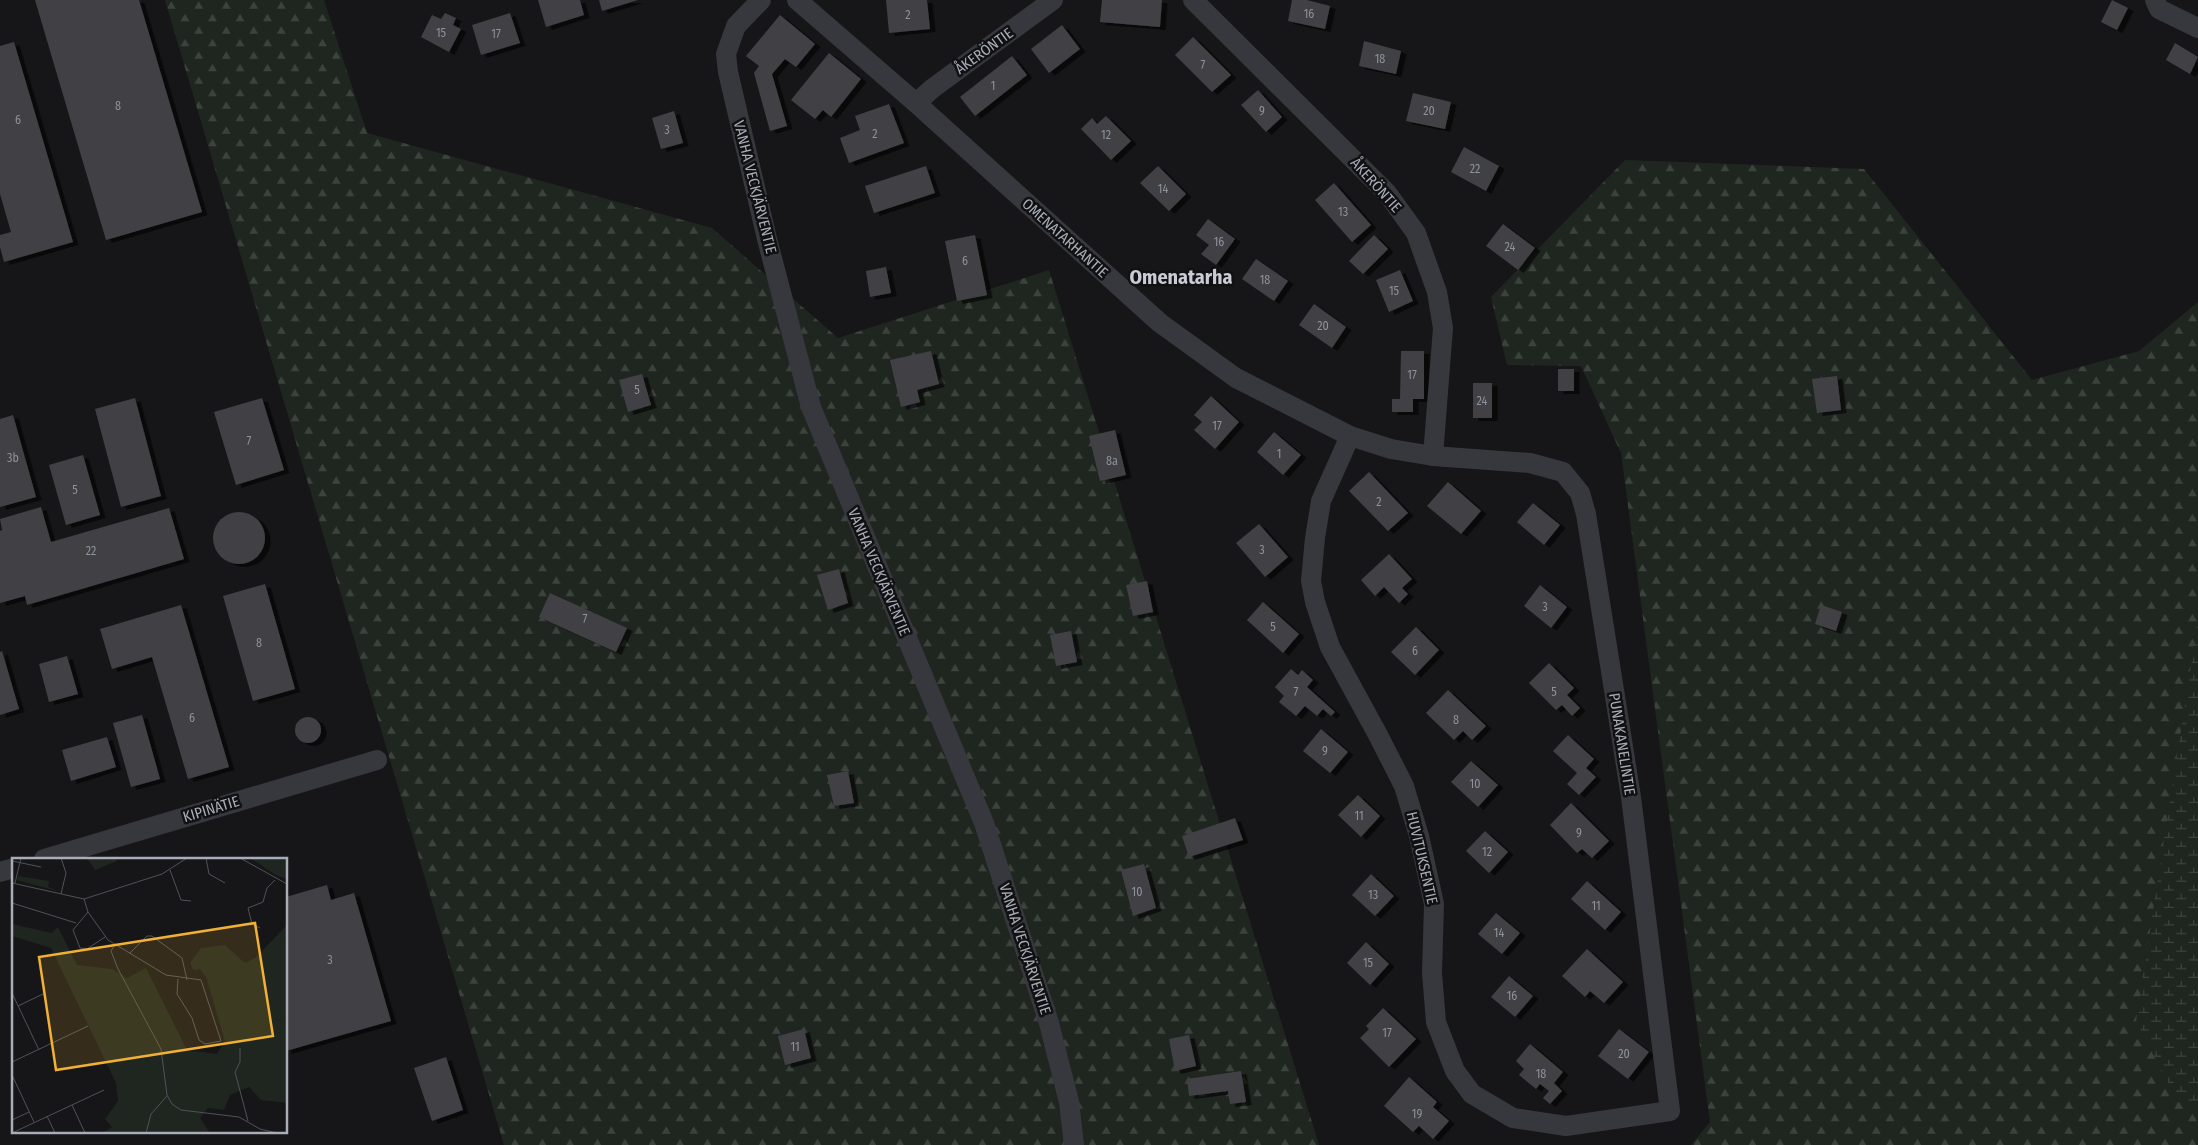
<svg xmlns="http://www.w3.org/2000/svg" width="2198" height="1145" font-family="'Fira Sans Condensed',sans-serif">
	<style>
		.forest { fill: url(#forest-firs) }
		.wetland { fill: url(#wetland-marsh) }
		.building { fill: #404145; filter: url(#shadow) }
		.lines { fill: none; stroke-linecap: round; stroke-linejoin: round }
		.street { stroke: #37383d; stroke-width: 20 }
		.labels { text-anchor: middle; stroke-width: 5; stroke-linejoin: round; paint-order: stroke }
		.number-label { font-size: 12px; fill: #8e929b }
		.street-label { font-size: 15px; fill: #a8adb8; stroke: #111113 }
		.district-label { font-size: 20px; font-weight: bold; fill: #c9ccd4; stroke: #111113 }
		.inset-road { fill: none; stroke: #505258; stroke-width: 1 }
		.view { fill: #f2b134; fill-opacity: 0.15; stroke: #f2b134; stroke-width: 2.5 }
		.inset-edge { fill: none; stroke: #a8adb8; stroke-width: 2.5 }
	</style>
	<defs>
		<pattern id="forest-firs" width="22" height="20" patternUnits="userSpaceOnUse" patternTransform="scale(1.25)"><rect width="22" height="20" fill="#1e261f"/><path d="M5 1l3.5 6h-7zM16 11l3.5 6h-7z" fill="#3c433d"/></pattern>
		<pattern id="wetland-marsh" width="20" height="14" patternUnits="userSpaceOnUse" patternTransform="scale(1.25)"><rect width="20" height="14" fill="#1e261f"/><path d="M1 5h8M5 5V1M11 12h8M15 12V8" fill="none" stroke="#3c433d"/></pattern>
		<filter id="shadow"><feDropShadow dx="5.5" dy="3" stdDeviation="0" flood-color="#0009"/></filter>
	</defs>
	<rect width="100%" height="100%" fill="#161618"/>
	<!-- forest -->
	<g class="forest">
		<polygon points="165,0 324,0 367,133 712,228 838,338 1049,270 1319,1145 504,1145"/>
		<polygon points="1625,160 1864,169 2032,380 2139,351 2198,302 2198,1145 1691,1145 1710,1122 1621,453 1581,366 1507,365 1491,297"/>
	</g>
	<!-- wetland -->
	<polygon class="wetland" points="2198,621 2198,1110 2178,1102 2136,1021"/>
	<!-- building -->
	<g class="building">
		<polygon points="35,0 139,0 202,212 106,240"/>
		<polygon points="538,0 580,0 584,15 546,27"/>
		<polygon points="599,0 638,0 602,11"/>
		<polygon points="886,0 927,0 930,29 889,33"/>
		<polygon points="1102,0 1162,0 1160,27 1100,22"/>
		<polygon points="1292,0 1307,0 1330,6 1325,29 1288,21"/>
		<polygon points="2112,0 2128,8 2117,30 2101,22"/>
		<polygon points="445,13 456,18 453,25 461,29 449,52 421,37 432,15 441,19"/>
		<polygon points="510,13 520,43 481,55 472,25"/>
		<polygon points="780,15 815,44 796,67 785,59 772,74 787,126 770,131 754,73 759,66 746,56"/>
		<polygon points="1062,25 1080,49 1049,73 1031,49"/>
		<polygon points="1193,37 1231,75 1212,92 1175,55"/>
		<polygon points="1364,41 1401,51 1396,74 1359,66"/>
		<polygon points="14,42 73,242 4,262 0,247 0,235 11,232 0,194 0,46"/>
		<polygon points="2175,43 2198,57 2190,74 2166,60"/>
		<polygon points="829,53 861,79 831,117 823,110 815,119 791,100"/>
		<polygon points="1012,56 1027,75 975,116 960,97"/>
		<polygon points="1258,90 1282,117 1266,132 1241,105"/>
		<polygon points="1413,93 1451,102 1445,129 1406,121"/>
		<polygon points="889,104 904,143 849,163 840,138 860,130 855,116"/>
		<polygon points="674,111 683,143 661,149 652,118"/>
		<polygon points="1106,116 1131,141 1111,160 1081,129 1092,118 1097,124"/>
		<polygon points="1464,147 1499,166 1486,191 1451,172"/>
		<polygon points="926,166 935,193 874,213 865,186"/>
		<polygon points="1158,166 1186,194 1169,211 1140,183"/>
		<polygon points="1334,183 1371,225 1352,242 1315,200"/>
		<polygon points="1208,219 1235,239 1216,265 1201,254 1209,245 1196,235"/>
		<polygon points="1503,224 1535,248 1518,270 1486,246"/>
		<polygon points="975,235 987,295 957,301 945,241"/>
		<polygon points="1374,235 1388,249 1363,274 1349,261"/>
		<polygon points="1256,259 1288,281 1274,301 1242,279"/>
		<polygon points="886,267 891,293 870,297 866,271"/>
		<polygon points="1400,270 1413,301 1389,312 1376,280"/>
		<polygon points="1314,304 1346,327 1332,348 1299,325"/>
		<polygon points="931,351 939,384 917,390 920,402 901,407 890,360"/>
		<polygon points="1401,351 1424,351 1424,399 1413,399 1413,412 1392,412 1392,399 1400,399"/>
		<rect x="1558" y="369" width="16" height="22"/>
		<polygon points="642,374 651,405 628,412 619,380"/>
		<polygon points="1837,376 1841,410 1817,413 1812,379"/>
		<rect x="1473" y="383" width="19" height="35"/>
		<polygon points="1211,396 1239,422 1215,449 1194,430 1202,422 1194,415"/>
		<polygon points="135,398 161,496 121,507 95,409"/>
		<polygon points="262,398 284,470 236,485 214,412"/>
		<polygon points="13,415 36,497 0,507 0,419"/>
		<polygon points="1115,430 1126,475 1100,481 1089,436"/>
		<polygon points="1274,432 1301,455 1283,475 1257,452"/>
		<polygon points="83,455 100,515 66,525 49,465"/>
		<polygon points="1369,472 1408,513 1388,531 1349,491"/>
		<polygon points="1448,482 1481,511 1461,534 1427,506"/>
		<polygon points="1533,503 1560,525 1544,545 1517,522"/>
		<polygon points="41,507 51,542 169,508 184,559 27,605 25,596 0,603 0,531 2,530 0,519"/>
		<circle cx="239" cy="538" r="26"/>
		<polygon points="1259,524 1288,557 1265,577 1236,543"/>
		<polygon points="1389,554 1412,579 1402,588 1408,594 1399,603 1384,587 1375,596 1361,580"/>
		<polygon points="839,569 848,603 828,610 817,575"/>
		<polygon points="1147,581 1153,612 1133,616 1126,585"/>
		<polygon points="265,584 295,689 253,701 223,596"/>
		<polygon points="1540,585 1567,607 1551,628 1524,606"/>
		<polygon points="550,593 627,628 616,652 539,617"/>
		<polygon points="1263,602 1299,634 1283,653 1247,620"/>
		<polygon points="181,605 229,767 188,779 152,657 112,669 100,629"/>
		<polygon points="1821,605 1842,612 1836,631 1815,624"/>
		<polygon points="1416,627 1439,650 1415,675 1391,652"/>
		<polygon points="1071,631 1077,662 1056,666 1050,635"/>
		<polygon points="2,651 19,709 0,715 0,652"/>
		<polygon points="67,656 78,694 49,702 39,664"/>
		<polygon points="1549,663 1574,688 1567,695 1580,708 1572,716 1562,705 1556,710 1529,683"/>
		<polygon points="1291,669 1298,675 1302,670 1313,680 1307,687 1335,712 1331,716 1323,709 1317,716 1305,706 1296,716 1279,702 1284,696 1275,687"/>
		<polygon points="1448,690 1486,726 1472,740 1463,731 1454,740 1426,713"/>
		<polygon points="142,715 160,779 131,787 113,723"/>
		<circle cx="308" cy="730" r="13"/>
		<polygon points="1321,729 1348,752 1330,773 1303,751"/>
		<polygon points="1568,735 1594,759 1586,768 1596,777 1579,795 1567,784 1577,773 1553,751"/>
		<polygon points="107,737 116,767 71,781 62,750"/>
		<polygon points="1471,761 1498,785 1478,807 1451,782"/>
		<polygon points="848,771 854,803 834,806 827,775"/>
		<polygon points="1358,795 1380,816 1361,837 1338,815"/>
		<polygon points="1571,803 1609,841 1592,858 1582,849 1577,853 1550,825"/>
		<polygon points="1235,818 1243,840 1189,857 1182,836"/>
		<polygon points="1485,831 1508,852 1489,873 1466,851"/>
		<polygon points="1144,864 1156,908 1133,916 1121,870"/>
		<polygon points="1371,874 1394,896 1375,916 1352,895"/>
		<polygon points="1587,881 1621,912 1605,930 1571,899"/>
		<polygon points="327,885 331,900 354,893 391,1021 286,1051 286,897"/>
		<polygon points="1496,913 1520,933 1502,954 1478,934"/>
		<polygon points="1366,942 1389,964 1370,985 1347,963"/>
		<polygon points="1587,949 1623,982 1604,1003 1590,991 1585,997 1562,976"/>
		<polygon points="1509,976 1533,996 1515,1017 1491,997"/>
		<polygon points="1383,1008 1416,1039 1389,1067 1360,1038 1369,1029 1366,1026"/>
		<polygon points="804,1029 811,1058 785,1065 778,1036"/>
		<polygon points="1619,1029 1649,1052 1628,1079 1598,1056"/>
		<polygon points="1189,1035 1196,1066 1175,1071 1169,1039"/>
		<polygon points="1530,1044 1563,1072 1554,1083 1562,1091 1550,1104 1543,1098 1549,1091 1540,1084 1536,1089 1519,1075 1524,1069 1516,1061"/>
		<polygon points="446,1057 463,1110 432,1121 414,1068"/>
		<polygon points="1241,1071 1246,1102 1230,1104 1228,1091 1189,1096 1187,1079"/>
		<polygon points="1409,1077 1437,1102 1433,1107 1449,1121 1433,1139 1419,1126 1413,1132 1384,1106"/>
	</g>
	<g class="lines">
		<!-- street -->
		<g class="street">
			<polyline points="761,0 736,26 726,54 728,72 767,239 811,407 984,823 1049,1023 1069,1102 1074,1145"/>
			<polyline points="797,0 916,103 1160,323 1236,378 1350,436 1391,449 1433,456 1530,463 1563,472 1580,493 1586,514 1631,797 1670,1111 1566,1126 1513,1118 1472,1094 1455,1071 1436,1022 1432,973 1434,904 1419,836 1404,786 1378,735 1330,647 1315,602 1311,581 1315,538 1321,501 1350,436"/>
			<polyline points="1193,0 1387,193 1416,233 1437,292 1443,328 1433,456"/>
			<polyline points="2155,0 2159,9 2198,28"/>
			<polyline points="916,103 933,88 1053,0"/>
			<polyline points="44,859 377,760"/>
			<polyline points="0,872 14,868"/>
		</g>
	</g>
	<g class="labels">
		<!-- number labels -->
		<g class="number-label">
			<text x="1309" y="18">16</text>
			<text x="908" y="19">2</text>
			<text x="441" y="37">15</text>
			<text x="496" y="38">17</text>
			<text x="1380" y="63">18</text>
			<text x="1203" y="69">7</text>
			<text x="993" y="90">1</text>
			<text x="118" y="110">8</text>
			<text x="1262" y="115">9</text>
			<text x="1429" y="115">20</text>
			<text x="18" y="124">6</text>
			<text x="667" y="134">3</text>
			<text x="875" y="138">2</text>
			<text x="1106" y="139">12</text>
			<text x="1475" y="173">22</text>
			<text x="1163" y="193">14</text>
			<text x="1343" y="216">13</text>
			<text x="1219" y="246">16</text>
			<text x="1510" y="251">24</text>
			<text x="965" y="265">6</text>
			<text x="1265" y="284">18</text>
			<text x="1394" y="295">15</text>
			<text x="1323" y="330">20</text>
			<text x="1412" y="379">17</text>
			<text x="637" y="394">5</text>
			<text x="1482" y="405">24</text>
			<text x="1217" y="430">17</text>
			<text x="249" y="445">7</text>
			<text x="1279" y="458">1</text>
			<text x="13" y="462">3b</text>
			<text x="1112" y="465">8a</text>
			<text x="75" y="494">5</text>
			<text x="1379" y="506">2</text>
			<text x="1262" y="554">3</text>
			<text x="91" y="555">22</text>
			<text x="1545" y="611">3</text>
			<text x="585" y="623">7</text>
			<text x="1273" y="631">5</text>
			<text x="259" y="647">8</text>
			<text x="1415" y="655">6</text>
			<text x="1296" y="696">7</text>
			<text x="1554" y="696">5</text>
			<text x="192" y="722">6</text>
			<text x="1456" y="724">8</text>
			<text x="1325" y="755">9</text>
			<text x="1475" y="788">10</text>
			<text x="1359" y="820">11</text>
			<text x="1579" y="837">9</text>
			<text x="1487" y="856">12</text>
			<text x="1137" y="896">10</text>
			<text x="1373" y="899">13</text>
			<text x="1596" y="910">11</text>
			<text x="1499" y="937">14</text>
			<text x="330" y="964">3</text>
			<text x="1368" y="967">15</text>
			<text x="1512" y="1000">16</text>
			<text x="1387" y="1037">17</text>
			<text x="795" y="1051">11</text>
			<text x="1624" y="1058">20</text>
			<text x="1541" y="1078">18</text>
			<text x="1417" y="1118">19</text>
		</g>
		<!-- street labels -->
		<g class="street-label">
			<text transform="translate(984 51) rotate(-36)" y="5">ÅKERÖNTIE</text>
			<text transform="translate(1376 185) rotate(48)" y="5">ÅKERÖNTIE</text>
			<text transform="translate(755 187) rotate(76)" y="5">VANHA VECKJÄRVENTIE</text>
			<text transform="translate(1065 238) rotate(42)" y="5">OMENATARHANTIE</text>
			<text transform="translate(879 572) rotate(67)" y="5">VANHA VECKJÄRVENTIE</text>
			<text transform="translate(1622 744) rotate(81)" y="5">PUNAKANELINTIE</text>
			<text transform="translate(211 809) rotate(-17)" y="5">KIPINÄTIE</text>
			<text transform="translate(1422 858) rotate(77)" y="5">HUVITUKSENTIE</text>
			<text transform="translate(1025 949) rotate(72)" y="5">VANHA VECKJÄRVENTIE</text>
		</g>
		<!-- district labels -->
		<g class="district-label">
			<text x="1181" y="284">Omenatarha</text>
		</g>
	</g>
	<!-- overview -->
	<g transform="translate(12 858)">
		<rect width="275" height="275" fill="#161618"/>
		<path d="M75,0H103L105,3L83,12ZM6,18L37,23L36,29L49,34L5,22Z" fill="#1e261f"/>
		<path d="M0,66L40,75L46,69L65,107L100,111L115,120L134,110L175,192L205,196L213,183L194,119L188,111L181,112L178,105L189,90L213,87L233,105L243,100L275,67V245L249,242L237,229L218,237L212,252L196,250L188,260L198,275H90L100,269L93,261L106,243L104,225L39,90L0,78Z" fill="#1e261f"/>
		<path d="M238,0H275V21L264,17ZM275,78V158L264,175L253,167V122L256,102Z" fill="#1e261f"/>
		<path class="inset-road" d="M49,0L54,15L49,36M194,0L197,16L213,25M228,0L275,26M0,3L29,9M158,12L169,42L179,43M0,25L72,41L150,16L175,0M3,25L9,0M72,41L76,54L96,82L154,117L189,122L209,183L193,186L187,182L180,160L165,136L166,121M0,45L64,65M76,54L61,72L68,90L75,91L93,79M248,70L240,66L236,50L251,44L255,30L263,22M103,86L99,93L106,111L149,191L155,237L160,246L169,252L227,259L248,271L265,275M118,95L135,78H140L170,100L175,122M0,135L27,192M6,148L31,136M228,190V204L223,214L236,263M0,204L76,168M0,217L22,264M60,247L73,275M35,258L43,275M0,262L17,254M0,275L92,232M134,275L139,256L155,238"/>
		<path class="view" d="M243,65L261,178L44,212L27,99Z"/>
		<rect width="275" height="275" class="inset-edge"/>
	</g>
</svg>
